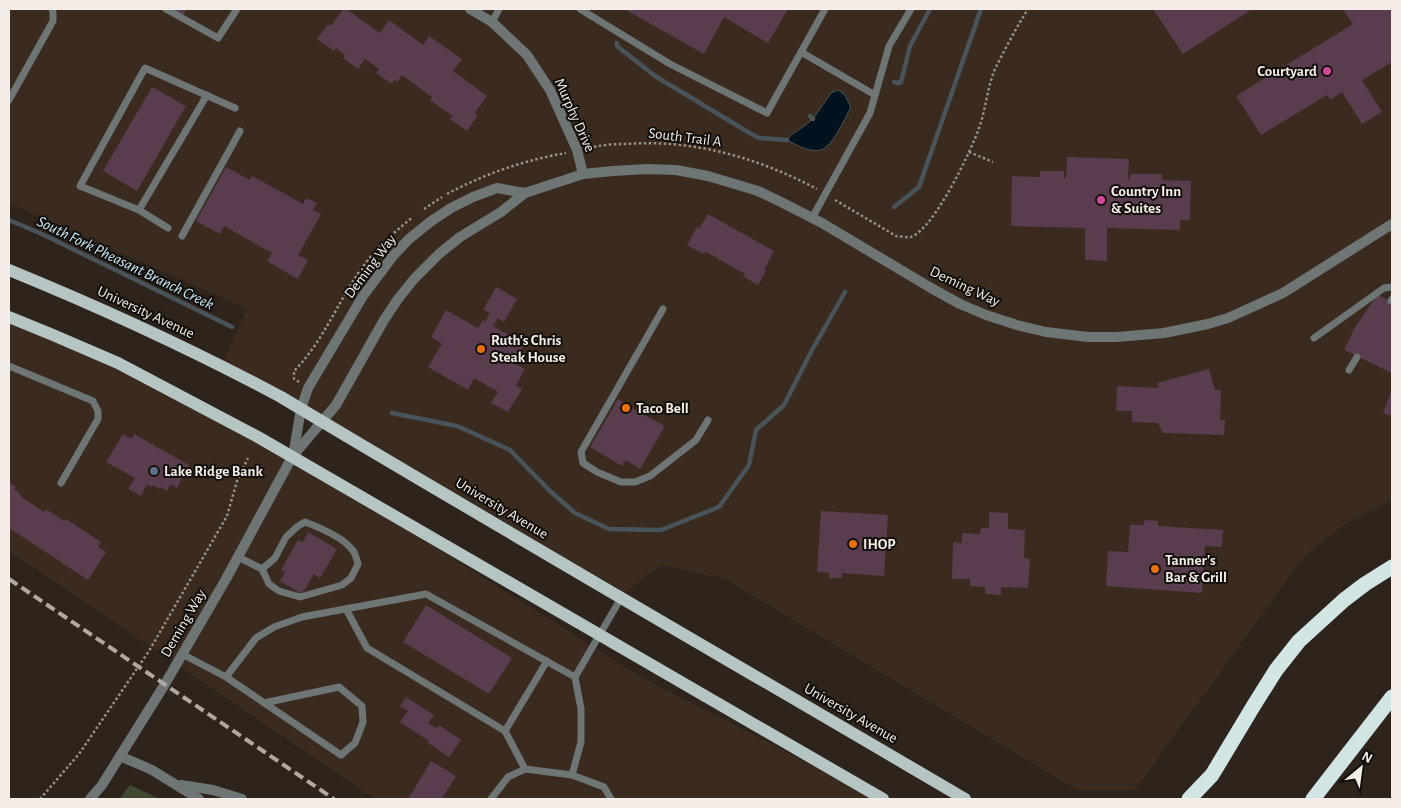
<svg xmlns="http://www.w3.org/2000/svg" width="1401" height="808" font-family="'Alegreya Sans',sans-serif">
	<style>
		.built { fill: #3a2b1e }
		.green { fill: #3e4931 }
		.water { fill: #00121d; stroke: #49545a }
		.lines { fill: none; stroke-linecap: round; stroke-linejoin: round }
		.stream { stroke: #49545a; stroke-width: 4.5 }
		.building { fill: #593c4e }
		.path { stroke: #999089; stroke-width: 2.5; stroke-dasharray: 2.5 2.5; stroke-linecap: butt }
		.service { stroke: #6d7575; stroke-width: 7 }
		.minor { stroke: #6d7575; stroke-width: 10 }
		.tertiary { stroke: #6d7575; stroke-width: 10 }
		.primary { stroke: #b4c5c4; stroke-width: 12 }
		.motorway { stroke: #d1e5e4; stroke-width: 15 }
		.rail { stroke: #b0a8a1; stroke-width: 4; stroke-dasharray: 10 5; stroke-linecap: butt }
		.hotel-dot { fill: #d1479c; stroke: #120e0a; stroke-width: 2 }
		.food-dot { fill: #e8710a; stroke: #120e0a; stroke-width: 2 }
		.service-dot { fill: #5c6f8a; stroke: #120e0a; stroke-width: 2 }
		.labels { text-anchor: middle; stroke-width: 4; stroke-linejoin: round; paint-order: stroke }
		.poi-label { font-size: 15px; font-weight: bold; fill: #f4ede8; stroke: #120e0a; text-anchor: start }
		.street-label { font-size: 15px; fill: #f4ede8; stroke: #120e0a }
		.water-label { font-size: 16px; font-style: italic; fill: #c4ebfd; stroke: #120e0a }
	</style>
	<rect width="100%" height="100%" fill="#2e241b"/>
	<!-- built -->
	<g class="built">
		<polygon points="9,9 1392,9 1392,500 1346,523 1303,558 1135,790 1077,790 725,579 661,565 625,592 222,365 247,309 9,203"/>
		<polygon points="9,317 53,335 292,457 638,675 877,799 375,799 9,551"/>
	</g>
	<!-- green -->
	<polygon class="green" points="130,785 160,799 119,799"/>
	<!-- water -->
	<path class="water" d="M838,90L845,95L851,107C845,118 833,146 821,150C810,153 796,145 787,140L791,135L800,129L813,119L831,93Z"/>
	<g class="lines">
		<!-- stream -->
		<g class="stream">
			<polyline points="617,43 617,46 655,76 748,132 759,138 787,140"/>
			<polyline points="894,82 898,83 901,82 910,46 930,9"/>
			<polyline points="810,116 813,119"/>
			<polyline points="894,207 919,187 981,9"/>
			<polyline points="9,220 42,234 232,327"/>
			<polyline points="392,413 457,426 510,450 550,491 575,513 609,529 661,530 719,507 749,465 756,430 784,405 812,350 845,292"/>
		</g>
	</g>
	<!-- building -->
	<g class="building">
		<polygon points="168,9 187,9 182,17"/>
		<polygon points="343,9 346,9 380,33 389,20 423,45 429,36 462,59 453,71 487,96 475,113 478,115 467,131 450,119 453,116 430,100 432,97 402,75 397,82 394,80 392,84 376,73 379,69 365,59 358,69 343,58 345,55 336,48 334,51 317,39 328,24 331,26"/>
		<polygon points="624,9 788,9 768,43 724,17 704,54"/>
		<polygon points="1153,9 1252,9 1183,54"/>
		<polygon points="1343,9 1392,9 1392,62 1362,80 1382,112 1362,124 1342,92 1330,100 1327,95 1261,135 1236,96 1353,24"/>
		<polygon points="152,87 186,106 137,191 103,171"/>
		<polygon points="1067,157 1129,159 1128,179 1130,179 1130,174 1162,174 1162,180 1191,181 1190,220 1180,220 1180,230 1107,228 1107,261 1085,260 1085,228 1011,226 1012,176 1040,177 1040,171 1064,171 1064,178 1066,178"/>
		<polygon points="226,167 250,180 252,176 303,204 306,198 317,203 313,210 321,214 298,255 308,260 298,279 267,261 272,253 224,226 220,234 196,221"/>
		<polygon points="708,214 774,251 764,270 766,271 758,285 744,277 745,274 706,252 704,254 687,245 697,227 699,229"/>
		<polygon points="496,287 517,299 504,322 498,318 493,326 525,345 514,363 525,369 516,386 522,389 508,412 491,403 498,392 474,378 468,390 428,367 442,344 431,337 446,310 478,328 483,320 485,322 490,313 483,310"/>
		<polygon points="1377,295 1392,302 1392,373 1344,350 1354,329"/>
		<polygon points="1209,369 1215,390 1221,390 1220,420 1225,420 1224,435 1163,433 1158,423 1132,422 1132,411 1116,411 1117,386 1159,388 1157,383"/>
		<polygon points="1392,389 1392,416 1383,413"/>
		<polygon points="618,399 633,408 633,409 665,426 640,469 626,460 622,466 590,447"/>
		<polygon points="123,434 132,439 134,434 189,465 177,488 171,484 167,491 161,487 160,489 153,485 152,487 147,484 141,496 128,489 135,478 106,462"/>
		<polygon points="9,482 16,487 14,489 21,494 20,496 44,512 46,509 64,521 66,519 101,542 98,547 106,552 88,580 9,528"/>
		<polygon points="821,511 888,515 884,576 842,573 842,578 829,578 829,573 817,572"/>
		<polygon points="989,512 1008,513 1008,529 1025,530 1024,558 1030,559 1028,588 1001,587 1001,595 985,594 985,587 970,586 970,579 952,579 953,542 962,543 962,533 980,534 981,528 989,528"/>
		<polygon points="1144,520 1158,521 1158,526 1223,530 1222,547 1205,546 1202,593 1106,586 1108,551 1128,552 1130,525 1144,525"/>
		<polygon points="308,532 337,549 320,578 314,574 302,594 280,581 285,572 281,570 298,540 303,542"/>
		<polygon points="426,605 512,658 489,694 403,642"/>
		<polygon points="406,697 434,715 428,723 437,728 439,725 461,740 449,757 428,743 429,741 400,722 408,711 400,706"/>
		<polygon points="431,761 456,776 442,799 408,799"/>
	</g>
	<g class="lines">
		<!-- path -->
		<g class="path">
			<path d="M589,148C601,145 614,144 626,144C694,139 758,158 817,189"/>
			<polyline points="969,152 993,162"/>
			<path d="M447,194C484,174 525,160 566,153"/>
			<path d="M835,200L896,236C900,236 906,238 911,237C934,229 971,151 979,128C986,109 987,88 995,69C1005,49 1016,28 1028,9"/>
			<polyline points="424,209 442,197"/>
			<path d="M299,382L294,379V371C322,343 337,304 359,272C374,250 393,233 413,217"/>
			<polyline points="40,799 79,754 149,651 227,516 237,481 248,458"/>
		</g>
		<!-- service -->
		<g class="service">
			<polyline points="166,9 218,38 237,9"/>
			<polyline points="580,9 670,64 767,113 825,9"/>
			<polyline points="492,22 499,9"/>
			<polyline points="801,52 875,95"/>
			<polyline points="9,100 53,21 53,12 52,9"/>
			<polyline points="139,210 207,95"/>
			<polyline points="812,218 870,113 889,46 911,9"/>
			<polyline points="168,228 139,210 80,186 145,68 235,108"/>
			<polyline points="182,236 240,131"/>
			<polyline points="1391,301 1392,299"/>
			<polyline points="663,309 581,452 583,463 597,472 621,482 635,482 650,476 696,440 708,420"/>
			<polyline points="1314,338 1384,288 1392,287"/>
			<polyline points="9,366 93,401 98,411 98,419 61,483"/>
			<polyline points="1349,370 1357,357"/>
			<path d="M238,557L262,569L269,584L279,591L300,597L342,585L351,578L358,564C357,561 356,556 354,552C345,538 321,528 305,522L298,526L286,537L275,558L262,569"/>
			<polyline points="346,609 367,648 505,731 547,661"/>
			<polyline points="182,654 226,677 256,638 274,627 302,617 426,594 575,677"/>
			<polyline points="226,677 341,755 355,743 363,722 362,706 339,687 264,703"/>
			<polyline points="505,731 525,769 572,775 581,742 581,709 575,677 621,598"/>
			<polyline points="572,775 604,787 611,799"/>
			<polyline points="491,799 508,777 525,769"/>
		</g>
		<!-- minor -->
		<g class="minor">
			<polyline points="470,9 492,22 527,55 550,90 577,150 583,174"/>
			<polyline points="120,756 152,770 199,799"/>
			<polyline points="181,785 213,790 242,799"/>
		</g>
		<!-- tertiary -->
		<g class="tertiary">
			<polyline points="293,456 301,409 308,388 363,296 393,256 409,239 430,222 451,208 473,197 497,188 525,193"/>
			<polyline points="90,799 102,785 165,684 226,579 292,457 336,405 384,320 398,299 414,279 439,254 460,237 501,212 525,193 583,174 613,171 647,169 676,170 708,176 758,191 781,202 822,223 931,288 960,304 986,315 1017,325 1046,332 1088,337 1117,337 1164,333 1208,324 1228,318 1283,293 1392,224"/>
		</g>
		<!-- primary -->
		<g class="primary">
			<path d="M9,270C102,308 193,350 281,397C508,533 737,665 965,799"/>
			<polyline points="9,317 53,335 118,363 258,437 883,799"/>
		</g>
		<!-- motorway -->
		<g class="motorway">
			<polyline points="1189,799 1212,775 1254,705 1276,670 1299,641 1344,600 1365,584 1392,567"/>
			<polyline points="1313,799 1392,697"/>
		</g>
		<!-- rail -->
		<polyline class="rail" points="9,579 334,799"/>
	</g>
	<!-- markers -->
	<g class="hotel-dot">
		<circle cx="1327" cy="71" r="5"/>
		<circle cx="1101" cy="200" r="5"/>
	</g>
	<g class="food-dot">
		<circle cx="481" cy="349" r="5"/>
		<circle cx="626" cy="408" r="5"/>
		<circle cx="853" cy="544" r="5"/>
		<circle cx="1155" cy="569" r="5"/>
	</g>
	<circle class="service-dot" cx="154" cy="471" r="5"/>
	<g class="labels">
		<!-- poi labels -->
		<g class="poi-label">
			<text x="1317" y="76" text-anchor="end">Courtyard</text>
			<text x="1111" y="196">Country Inn<tspan x="1111" dy="17">&amp; Suites</tspan></text>
			<text x="491" y="345">Ruth's Chris<tspan x="491" dy="17">Steak House</tspan></text>
			<text x="636" y="413">Taco Bell</text>
			<text x="164" y="476">Lake Ridge Bank</text>
			<text x="863" y="549">IHOP</text>
			<text x="1165" y="565">Tanner's<tspan x="1165" dy="17">Bar &amp; Grill</tspan></text>
		</g>
		<!-- street labels -->
		<g class="street-label">
			<text transform="translate(575 115) rotate(66)" y="5">Murphy Drive</text>
			<text transform="translate(685 137) rotate(7)" y="5">South Trail A</text>
			<text transform="translate(370 266) rotate(-53)" y="5">Deming Way</text>
			<text transform="translate(965 286) rotate(25)" y="5">Deming Way</text>
			<text transform="translate(146 312) rotate(25)" y="5">University Avenue</text>
			<text transform="translate(502 508) rotate(31)" y="5">University Avenue</text>
			<text transform="translate(183 623) rotate(-60)" y="5">Deming Way</text>
			<text transform="translate(851 713) rotate(30)" y="5">University Avenue</text>
		</g>
		<!-- water labels -->
		<g class="water-label">
			<text transform="translate(126 262) rotate(26)" y="6">South Fork Pheasant Branch Creek</text>
		</g>
	</g>
	<!-- border -->
	<rect width="1401" height="808" fill="none" stroke="#f4ede8" stroke-width="20"/>
	<!-- north arrow -->
	<g transform="translate(1361 768) rotate(29)" stroke="#120e0a" stroke-width="4" paint-order="stroke">
	<path d="M0-4L9 19L0 12L-9 19Z" fill="#f4ede8"/>
	<text y="-8" font-size="14" font-weight="bold" text-anchor="middle" fill="#f4ede8">N</text>
	</g>
</svg>
